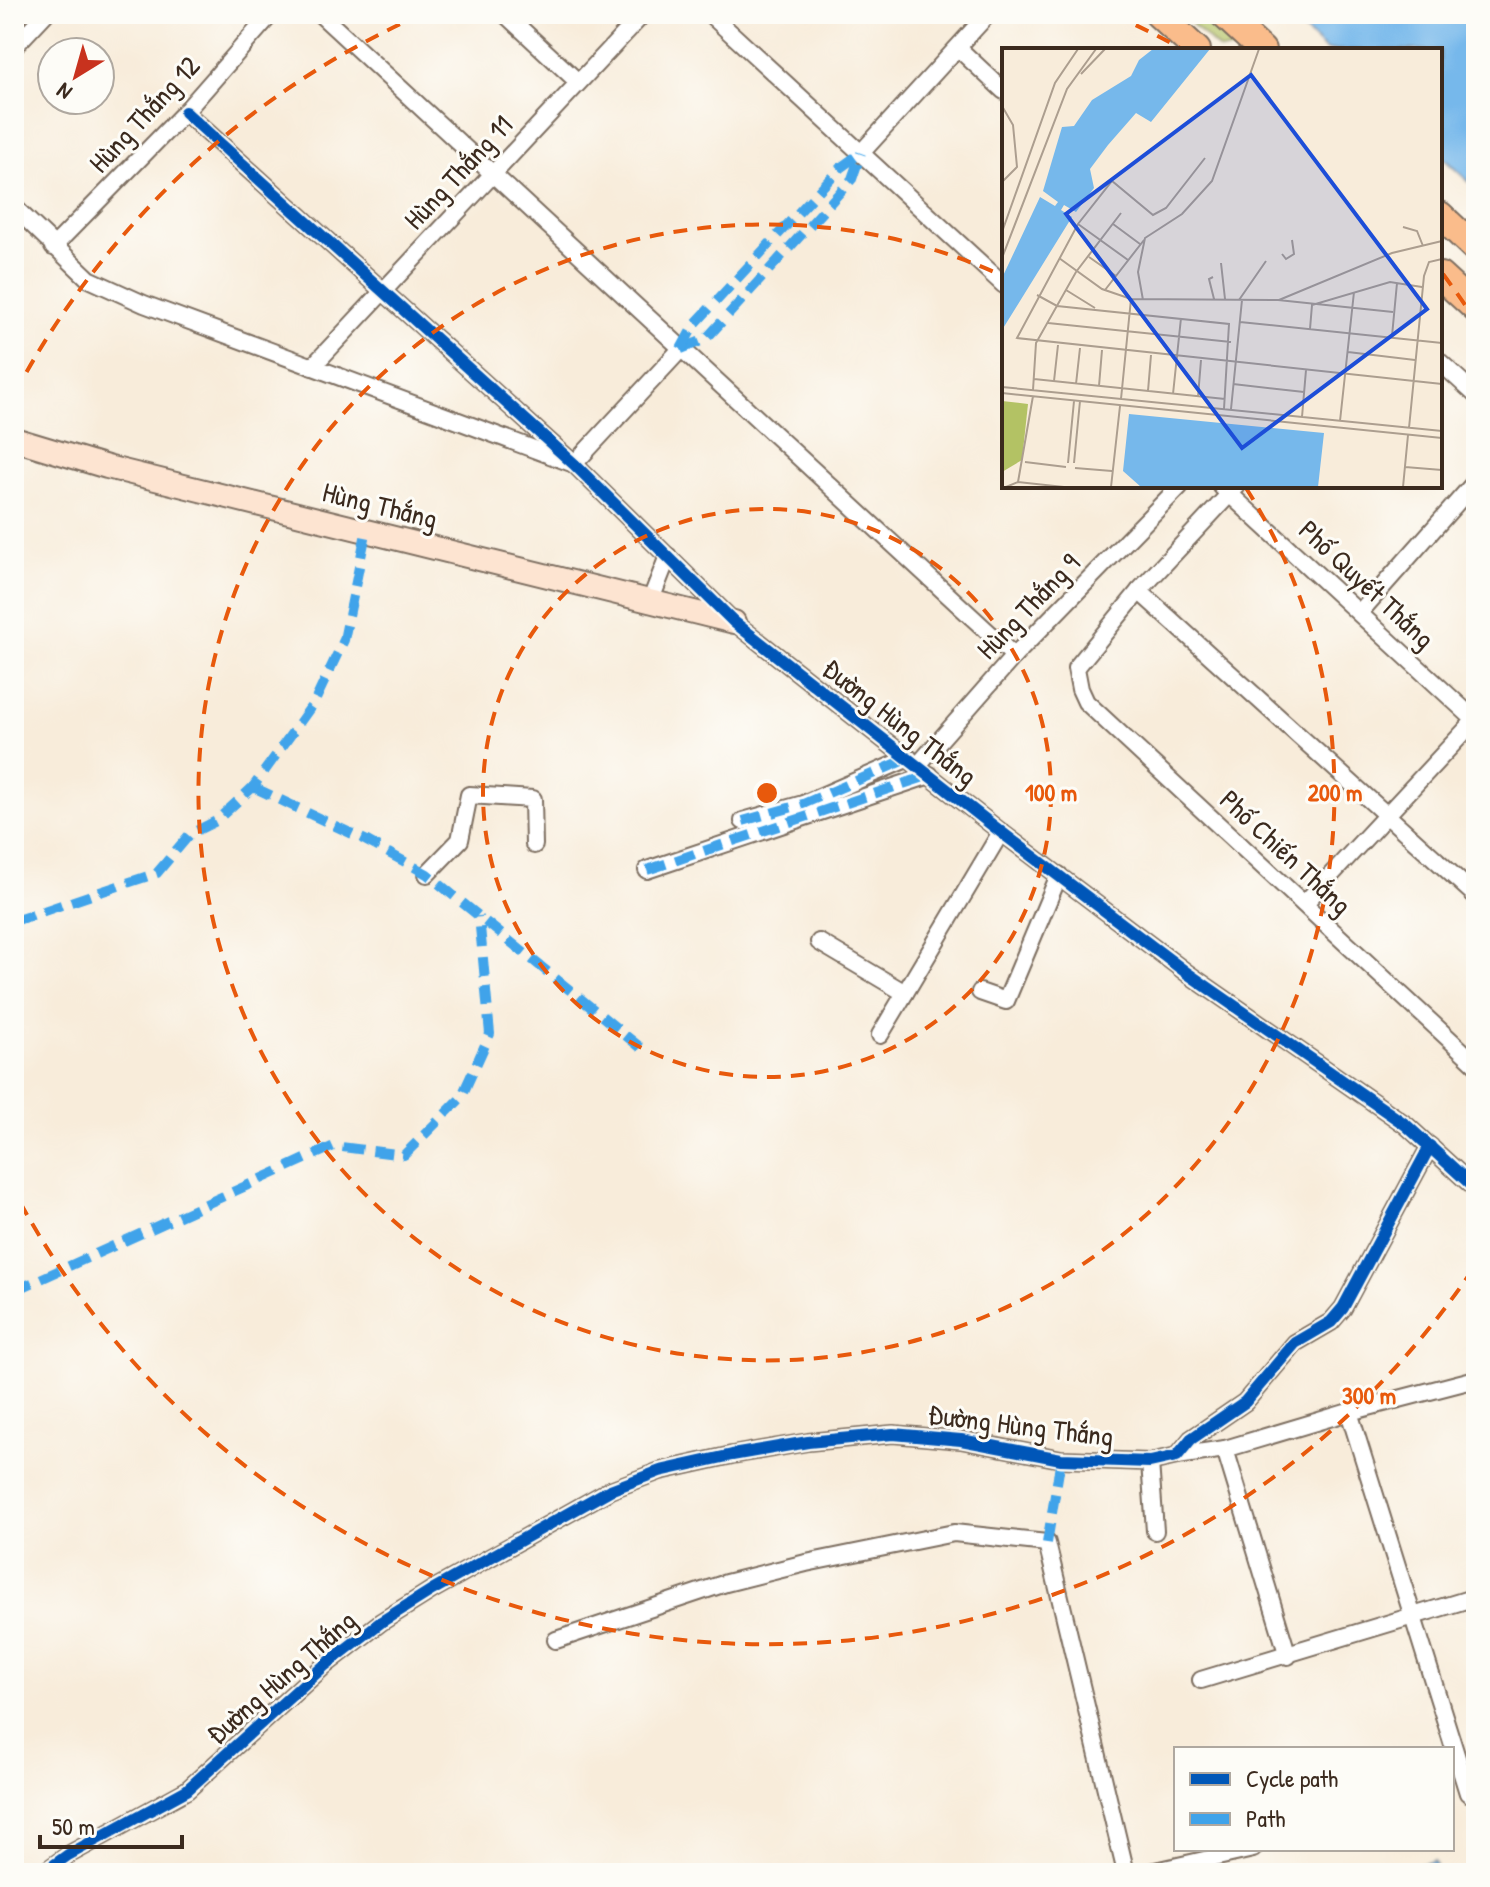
<svg xmlns="http://www.w3.org/2000/svg" width="1490" height="1887" font-family="'Patrick Hand',sans-serif">
	<style>
		.green { fill: #b3c264; stroke: #777641; stroke-width: 2 }
		.water { fill: #76b8eb; stroke: #587184; stroke-width: 2 }
		.lines { fill: none; stroke-linecap: round; stroke-linejoin: round }
		.street-casing { stroke: #7d6e60; stroke-width: 20 }
		.secondary-casing { stroke: #7d6e60; stroke-width: 26 }
		.primary-casing { stroke: #7d6e60; stroke-width: 30 }
		.street { stroke: #fff; stroke-width: 16 }
		.secondary { stroke: #fde4d1; stroke-width: 22 }
		.primary { stroke: #fabc8b; stroke-width: 26 }
		.quiet { stroke: #3fa3ea; stroke-width: 10; stroke-dasharray: 20 10; stroke-linecap: butt }
		.cycleway-casing { stroke: #fdfcf7; stroke-width: 17 }
		.cycleway { stroke: #0057b8; stroke-width: 12 }
		.ring { fill: none; stroke: #e8590c; stroke-width: 4; stroke-dasharray: 14 10 }
		.labels { text-anchor: middle; stroke-width: 6; stroke-linejoin: round; paint-order: stroke }
		.street-label { font-size: 28px; fill: #3b2a1e; stroke: #fdfcf7 }
		.inset-road { fill: none; stroke: #ac9e8f; stroke-width: 2 }
		.view { fill: #1d4ed8; fill-opacity: 0.15; stroke: #1d4ed8; stroke-width: 4 }
		.inset-edge { fill: none; stroke: #3b2a1e; stroke-width: 4 }
		.centre { fill: #e8590c; stroke: #fdfcf7; stroke-width: 4 }
		.ring-label { font-size: 24px; text-anchor: middle; font-weight: bold; fill: #e8590c; stroke: #fdfcf7; stroke-width: 6; stroke-linejoin: round; paint-order: stroke }
	</style>
	<rect width="100%" height="100%" fill="#fdfcf7"/>
	<filter id="ink" filterUnits="userSpaceOnUse"><feTurbulence type="fractalNoise" baseFrequency=".0125" numOctaves="2"/><feDisplacementMap in="SourceGraphic" scale="16" xChannelSelector="R" yChannelSelector="G"/><feConvolveMatrix kernelMatrix="1 2 1 2 8 2 1 2 1" color-interpolation-filters="sRGB"/></filter>
	<filter id="wash" filterUnits="userSpaceOnUse"><feTurbulence type="fractalNoise" baseFrequency=".006" numOctaves="4" result="noise"/><feDisplacementMap in="SourceGraphic" scale="32" xChannelSelector="R" yChannelSelector="G"/><feGaussianBlur stdDeviation="1.8" result="paint"/><feColorMatrix in="noise" values="0 0 0 0 0 0 0 0 0 0 0 0 0 0 0 0 0 1.4 0 .05"/><feComposite in="paint" operator="in"/></filter>
	<g filter="url(#wash)">
		<rect width="100%" height="100%" fill="#f8ecda"/>
		<!-- green -->
		<polygon class="green" points="1181,14 1202,14 1241,50 1220,50"/>
		<!-- water -->
		<g class="water">
			<polygon points="1287,14 1476,14 1476,188 1440,155 1440,50 1326,50"/>
			<polygon points="1434,1861 1439,1873 1389,1873"/>
		</g>
	</g>
	<g filter="url(#ink)">
		<g class="lines">
			<defs>
				<g id="street">
					<polyline points="320,14 1014,656"/>
					<polyline points="505,14 578,82"/>
					<polyline points="710,14 1004,285"/>
					<polyline points="14,47 45,14"/>
					<polyline points="958,48 1004,91"/>
					<polyline points="185,112 574,464 734,622 1001,832 1187,973 1406,1125 1476,1189"/>
					<polyline points="861,153 988,14"/>
					<polyline points="14,207 89,279 144,304 574,464 681,349"/>
					<polyline points="53,247 185,112 271,14"/>
					<polyline points="1440,362 1476,395"/>
					<polyline points="312,367 643,14"/>
					<polyline points="1221,486 1476,721"/>
					<polyline points="1237,486 1139,591 1076,668 1080,689 1086,702 1476,1064"/>
					<polyline points="1139,591 1476,896"/>
					<polyline points="650,602 668,556"/>
					<polyline points="1360,612 1476,481"/>
					<polyline points="918,765 1014,656 1180,486"/>
					<polyline points="743,821 803,804 909,758"/>
					<polyline points="647,870 930,775"/>
					<polyline points="427,874 460,840 469,795 533,799 534,845"/>
					<polyline points="1304,904 1476,719"/>
					<polyline points="819,942 905,993"/>
					<polyline points="980,992 1006,1001 1059,875"/>
					<polyline points="880,1035 1001,832"/>
					<polyline points="1349,1412 1468,1793"/>
					<polyline points="1225,1449 1288,1656"/>
					<polyline points="1177,1456 1225,1449 1349,1412 1476,1379"/>
					<polyline points="1150,1462 1155,1531"/>
					<polyline points="556,1640 726,1583 806,1563 954,1533 1047,1543 1126,1873"/>
					<polyline points="1201,1680 1476,1597"/>
					<polyline points="43,1873 68,1855 187,1790 324,1666 381,1622 432,1590 610,1490 660,1471 732,1455 808,1442 893,1434 961,1440 1061,1459 1150,1462 1177,1456 1191,1439 1245,1402 1295,1343 1331,1322 1343,1308 1430,1146"/>
					<polyline points="1147,1873 1253,1849"/>
				</g>
				<polyline id="secondary" points="14,439 107,467 734,622"/>
				<g id="primary">
					<polyline points="1158,14 1197,50"/>
					<polyline points="1223,14 1262,50"/>
					<polyline points="1440,215 1476,249"/>
					<polyline points="1440,276 1476,309"/>
				</g>
			</defs>
			<!-- street casing -->
			<use href="#street" class="street-casing"/>
			<!-- secondary casing -->
			<use href="#secondary" class="secondary-casing"/>
			<!-- primary casing -->
			<use href="#primary" class="primary-casing"/>
			<!-- street -->
			<use href="#street" class="street"/>
			<!-- secondary -->
			<use href="#secondary" class="secondary"/>
			<!-- primary -->
			<use href="#primary" class="primary"/>
			<!-- quiet -->
			<g class="quiet">
				<polyline points="681,349 706,339 852,179 861,153"/>
				<polyline points="681,349 694,325 840,168 861,153"/>
				<polyline points="253,787 365,840 427,874 646,1052"/>
				<polyline points="743,821 803,804 909,758"/>
				<polyline points="647,870 930,775"/>
				<polyline points="14,921 157,873 190,834 216,821 253,787 315,701 344,640 366,533"/>
				<polyline points="14,1291 334,1146 404,1155 461,1098 490,1034 479,916"/>
				<polyline points="1047,1543 1061,1459"/>
			</g>
			<defs>
				<g id="cycleway">
					<polyline points="185,112 574,464 734,622 1001,832 1187,973 1406,1125 1476,1189"/>
					<polyline points="43,1873 68,1855 187,1790 324,1666 381,1622 432,1590 610,1490 660,1471 732,1455 808,1442 893,1434 961,1440 1061,1459 1150,1462 1177,1456 1191,1439 1245,1402 1295,1343 1331,1322 1343,1308 1430,1146"/>
				</g>
			</defs>
			<!-- cycleway casing -->
			<use href="#cycleway" class="cycleway-casing"/>
			<!-- cycleway -->
			<use href="#cycleway" class="cycleway"/>
		</g>
	</g>
	<!-- distance rings -->
	<g class="ring">
		<circle cx="767" cy="793" r="284"/>
		<path d="M1246 488A568 568 0 1 1 1003 276"/>
		<path d="M1473 1269A852 852 0 0 1 15 1193M15 393A852 852 0 0 1 420 15M1114 15A852 852 0 0 1 1180 48M1443 274A852 852 0 0 1 1473 317"/>
	</g>
	<g class="labels">
		<!-- street labels -->
		<g class="street-label">
			<text transform="translate(144 114) rotate(-47)" y="10">Hùng Thắng 12</text>
			<text transform="translate(458 172) rotate(-47)" y="10">Hùng Thắng 11</text>
			<text transform="translate(380 505) rotate(14)" y="10">Hùng Thắng</text>
			<text transform="translate(1367 584) rotate(43)" y="10">Phố Quyết Thắng</text>
			<text transform="translate(1028 606) rotate(-46)" y="10">Hùng Thắng 9</text>
			<text transform="translate(900 722) rotate(38)" y="10">Đường Hùng Thắng</text>
			<text transform="translate(1286 852) rotate(43)" y="10">Phố Chiến Thắng</text>
			<text transform="translate(1021 1425) rotate(7)" y="10">Đường Hùng Thắng</text>
			<text transform="translate(281 1677) rotate(-41)" y="10">Đường Hùng Thắng</text>
		</g>
	</g>
	<!-- overview -->
	<g transform="translate(1002 48)">
		<rect width="440" height="440" fill="#f8ecda"/>
		<path d="M0,353L26,356L20,412L0,424Z" fill="#b3c264"/>
		<path d="M151,1H208L149,74L134,65L106,97L88,121L92,140L74,164L62,157L59,162L70,169L0,282V230L38,149L53,158L56,154L41,143L60,79L72,78L90,52L129,28L137,12ZM127,366L322,385L316,439H139L121,423Z" fill="#76b8eb"/>
		<path class="inset-road" d="M79,26L103,1M0,58L11,77L15,119L0,134M203,110L164,160L151,167L110,133L76,176L15,290L440,336M76,176L126,212M111,176L138,196M401,179L415,183L421,198M0,184L53,35L76,1M280,206L284,211L292,206L290,192M87,209L114,228M0,210L65,41L94,1M57,210L100,241L129,251L276,252L391,264M219,215L223,251M211,229L207,231L212,251M64,242L93,260M103,242L142,192M35,247L55,258L227,276L222,361M141,252L136,224L143,190L180,166L210,133L257,1M237,252L264,213M277,252L390,205L440,193M238,274L440,295M46,275L229,294M308,281L310,257L388,234L420,239M390,288L395,235M346,304L413,312M32,331L223,351M52,333L56,297M74,336L78,300M231,336L302,344M97,338L100,302M0,339L440,383M31,342L34,295L74,224L119,165M146,343L149,307M0,345L440,390M171,346L179,270M196,349L199,312M119,351L129,251M229,361L240,252M300,369L304,322M338,373L352,244M407,380L422,228L427,214L440,211M23,414L64,419M66,415L72,353M72,415L78,353M403,419L440,422M73,420L110,423M16,434L31,348M4,439L16,434L62,439M109,439L118,358M401,439L406,387"/>
		<path class="view" d="M249,27L425,261L240,400L64,166Z"/>
		<rect width="440" height="440" class="inset-edge"/>
	</g>
	<circle cx="767" cy="793" r="12" class="centre"/>
	<g class="ring-label">
		<text x="1051" y="801">100 m</text>
		<text x="1335" y="801">200 m</text>
		<text x="1369" y="1404">300 m</text>
	</g>
	<!-- margin -->
	<rect width="1490" height="1887" fill="none" stroke="#fdfcf7" stroke-width="48"/>
	<!-- legend -->
	<rect x="1174" y="1747" width="280" height="104" fill="#fdfcf7" stroke="#afa8a0" stroke-width="2"/>
	<rect x="1190" y="1773" width="40" height="12" fill="#0057b8" stroke="#afa8a0" stroke-width="2"/>
	<text x="1246" y="1787" font-size="24" fill="#3b2a1e">Cycle path</text>
	<rect x="1190" y="1813" width="40" height="12" fill="#3fa3ea" stroke="#afa8a0" stroke-width="2"/>
	<text x="1246" y="1827" font-size="24" fill="#3b2a1e">Path</text>
	<!-- north arrow -->
	<g transform="translate(76 76) rotate(217)"><circle r="38" fill="#fdfcf7" stroke="#afa8a0" stroke-width="2"/>
	<path d="M0-6L14 30L0 20L-14 30Z" fill="#c8321e"/>
	<text y="-12" font-size="22" font-weight="bold" text-anchor="middle" fill="#3b2a1e">N</text>
	</g>
	<!-- scale -->
	<path d="M40 1835v12h142v-12" fill="none" stroke="#3b2a1e" stroke-width="4"/>
	<text x="52" y="1835" font-size="24" fill="#3b2a1e" stroke="#fdfcf7" stroke-width="6" paint-order="stroke">50 m</text>
</svg>
